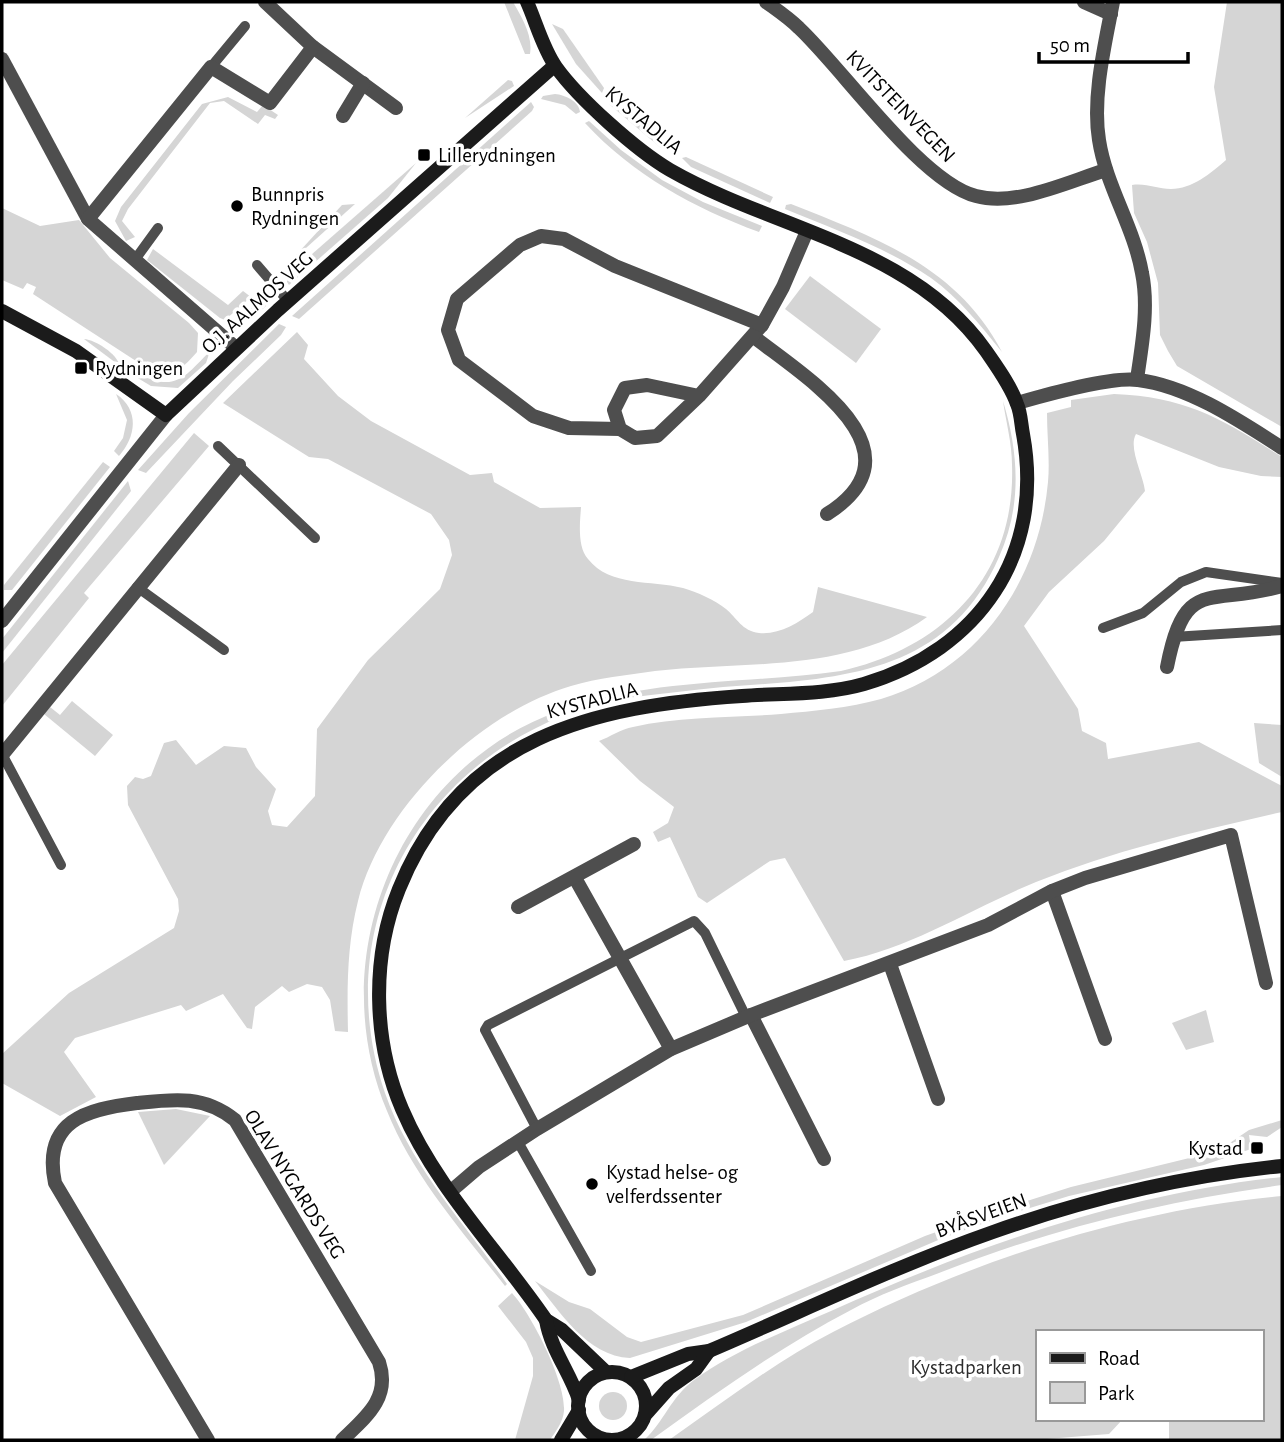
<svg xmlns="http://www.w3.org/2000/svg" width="1284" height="1442" font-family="'Alegreya Sans',sans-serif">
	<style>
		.green { fill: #d5d5d5 }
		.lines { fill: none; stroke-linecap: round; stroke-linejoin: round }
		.lane { stroke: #4e4e4e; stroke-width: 10 }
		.street { stroke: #4e4e4e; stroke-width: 14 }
		.secondary { stroke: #1b1b1b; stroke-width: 14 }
		.poi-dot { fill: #000; stroke: #fff; stroke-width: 2.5 }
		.labels { text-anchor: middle; stroke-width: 7; stroke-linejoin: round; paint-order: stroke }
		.street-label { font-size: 21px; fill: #000; stroke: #fff }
		.poi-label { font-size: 21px; fill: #000; stroke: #fff; text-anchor: start }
		.park-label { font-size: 21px; fill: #2c2c2c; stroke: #fff }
	</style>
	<rect width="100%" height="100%" fill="#fff"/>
	<!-- green -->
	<g class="green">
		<path d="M504,2H513C522,18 533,35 530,54H525Z"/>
		<path d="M1227,2H1282V427L1177,366L1168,351L1160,335L1158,283L1147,242L1134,213L1132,185C1147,183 1157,189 1171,189C1192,189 1211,173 1226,160L1214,87Z"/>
		<polygon points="552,24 563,29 604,88 602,93 576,64"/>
		<polygon points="508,80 512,81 514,86 465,118"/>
		<path d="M555,94C565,95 579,101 580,112L576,114L565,105L541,99L543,96Z"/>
		<polygon points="228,97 257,112 263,105 278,115 275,119 265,115 258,124 224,101 210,103 128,209 122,221 135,237 126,241 115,221 121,207 202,104"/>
		<polygon points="614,98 665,145 661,148 609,104"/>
		<polygon points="531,102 534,107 532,111 299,319 292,316"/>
		<path d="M589,121L621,150L662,180L703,202L762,226L759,232C694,208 633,175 585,123Z"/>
		<polygon points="686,157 773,197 770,203 691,167 682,158"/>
		<polygon points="416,163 388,198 289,285 287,282 287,276"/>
		<polygon points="355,204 287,265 342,205"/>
		<path d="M791,204C876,238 957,266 1002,352C980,325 959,298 931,278C887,248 834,229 785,209L786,205Z"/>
		<path d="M2,208L40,226L79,220L110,258L189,323L198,333L197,352C186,364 173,380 156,374L33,294L36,287L27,283L23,289L2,280Z"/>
		<polygon points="153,249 228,305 243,291 251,297 225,320 220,318 147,260"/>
		<polygon points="810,276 881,329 856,363 785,309"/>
		<path d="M261,299L267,305C259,313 249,320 237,320Z"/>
		<polygon points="279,324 286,327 281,335 233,381 146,473 138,470 189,413"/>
		<path d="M297,332L308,345L304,359L338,396L371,421L470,475L492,473L494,482L540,508L581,507C580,522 577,547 588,559C610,587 651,580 683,588C697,592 715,600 726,609C737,618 742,631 759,633C779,635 798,623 813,612L818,587L927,617C850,673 744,661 655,671C627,675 598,678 571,686C479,713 381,808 358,901C347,944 347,988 348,1032L335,1031L330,1000L322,987L307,984L289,992L282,986L255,1007L252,1029L247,1028L223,994L186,1011L181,1005L75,1038L64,1052L96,1097L60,1116L2,1083V1054L69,993L174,928L179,911L178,899L128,805L127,786L135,777L143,779L151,776L164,743L176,740L196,765L224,746L246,748L256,767L276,789L268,811L272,825L287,827L315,796L317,729L368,660L440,589L452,555L449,540L431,514L328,459L309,457L223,403Z"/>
		<path d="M84,339C96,340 117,354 120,366Z"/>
		<path d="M210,351L206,363L178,388L151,386L131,374L134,371C174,393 182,380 210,351Z"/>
		<path d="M116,394C140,410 136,437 119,456L114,451L123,438L127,420Z"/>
		<path d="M1114,394C1187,397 1222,419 1282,457V477L1261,476L1219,467L1136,434C1128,448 1143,474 1145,491L1104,541L1049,592L1024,626L1078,709L1082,731L1106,743L1108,759L1199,742L1282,786V812C1198,831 1116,850 1036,882C972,908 912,948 844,961L785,858L770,861L707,903L698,897L670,837L658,842L653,832L668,823L674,807L640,781L599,741C610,737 621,729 633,727C680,716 733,718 781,714C813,711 849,708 881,699C978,670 1039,582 1048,482C1050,460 1047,436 1047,413L1071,407V400Z"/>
		<path d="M1003,401C1019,454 1022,506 999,557C947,677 835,679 723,687C691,690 659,694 627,698C441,731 322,909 385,1093C410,1165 464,1223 507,1284L505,1286C462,1231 413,1176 387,1111C322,956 399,768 559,711C649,678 747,684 841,671C944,648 1016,575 1012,465C1012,443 1006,422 1003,401Z"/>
		<polygon points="194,433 209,446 84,593 89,598 2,706 2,665"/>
		<polygon points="103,462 110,467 12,590 4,590 4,585"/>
		<polygon points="128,481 131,491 2,653 2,639"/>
		<polygon points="72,701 113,735 95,756 44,714 50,707 60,715"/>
		<polygon points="1254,723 1282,725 1282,777 1259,763"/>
		<polygon points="1206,1010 1214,1042 1186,1050 1172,1023"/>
		<polygon points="176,1109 210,1116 164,1165 138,1112"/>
		<path d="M1282,1120V1127L1267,1137L1249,1135L1251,1149L1204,1165L1069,1196L1004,1216L943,1238L746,1322L630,1358C587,1356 560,1312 535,1281L569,1302L590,1309L627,1337L641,1342L743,1315L925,1236L992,1212L1071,1187L1218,1151L1249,1130Z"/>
		<path d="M1282,1177V1185C1164,1201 1050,1229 939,1273C909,1284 878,1295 851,1310C780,1347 715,1394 651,1440H644C664,1422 670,1398 694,1380C735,1350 786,1331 831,1311C976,1246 1124,1194 1282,1177Z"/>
		<path d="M1282,1196V1440H1169V1419H1261V1332H1037V1419H1123L1109,1434L1034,1440H669C722,1403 775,1362 833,1332C970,1261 1128,1210 1282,1196Z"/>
		<path d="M512,1293C532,1315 566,1382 564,1411C563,1422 556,1431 550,1440H515L533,1376V1358L526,1342L498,1306Z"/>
		<circle cx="613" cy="1406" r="14"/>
	</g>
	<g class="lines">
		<!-- lane -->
		<g class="lane">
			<polyline points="211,67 245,26"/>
			<polyline points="134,261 158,228"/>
			<polyline points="257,265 288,301"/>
			<polyline points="218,446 315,538"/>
			<polyline points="137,587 224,650"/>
			<polyline points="1103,628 1143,613 1181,582 1206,572 1282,583"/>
			<polyline points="1173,637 1282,630"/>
			<polyline points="2,754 61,865"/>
			<polyline points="537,1129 485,1030 488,1025 694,921 705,933 746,1017"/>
			<polyline points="518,1142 591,1271"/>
		</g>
		<!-- street -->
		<g class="street">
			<path d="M766,2C777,10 789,18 799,28C843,69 921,182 976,196C1016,207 1067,182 1106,170"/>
			<polyline points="1084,2 1111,14"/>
			<path d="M1113,2C1105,44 1092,97 1099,140C1106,186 1134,227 1142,273C1149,307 1142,345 1137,379"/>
			<polyline points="313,47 396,108"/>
			<polyline points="2,59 88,219"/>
			<polyline points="343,116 363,83"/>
			<path d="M754,337C805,377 927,451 827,514"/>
			<polyline points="236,348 88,219 211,67 270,103 313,47 265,2"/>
			<polyline points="699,396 647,385 625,388 614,410 620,429 635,438 657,436 699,396 762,325"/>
			<path d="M1017,403C1045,395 1111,376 1138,380C1188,386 1240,421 1282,448"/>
			<polyline points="620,429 569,428 533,416 459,360 448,330 457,299 520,245 541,236 564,239 615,266 762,325 783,287 807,231"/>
			<polyline points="2,621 166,415"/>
			<path d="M1167,667C1185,575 1209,607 1282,586"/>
			<polyline points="2,755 239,465"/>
			<polyline points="575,878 671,1049"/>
			<polyline points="1052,891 1105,1039"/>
			<polyline points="518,907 634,844"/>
			<polyline points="890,964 938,1099"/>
			<polyline points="751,1015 824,1159"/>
			<polyline points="451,1191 479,1167 537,1129 671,1049 751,1015 988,925 1052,891 1085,878 1231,835 1266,983"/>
			<path d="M208,1440L55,1183C42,1121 86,1109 137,1103C174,1099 204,1095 235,1120L379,1362C391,1398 366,1417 342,1440"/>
		</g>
		<!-- secondary -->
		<g class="secondary">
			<path d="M527,2C536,22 543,49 556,67C579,99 636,150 670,170C775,230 912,246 986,351C997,367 1011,386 1017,404C1021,413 1021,424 1023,434C1045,554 979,650 864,684C826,695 782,693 742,696C593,706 460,737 399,889C371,958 373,1041 402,1109C435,1187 499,1251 546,1320L562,1330L606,1372"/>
			<polyline points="2,311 76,351 166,415 278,310 554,66"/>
			<path d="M546,1320C551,1350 570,1372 579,1400"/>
			<circle cx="612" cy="1406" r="34"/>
			<path d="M631,1377L688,1354L709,1351C803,1311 896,1266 993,1232C1086,1199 1184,1176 1282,1166"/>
			<polyline points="645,1415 669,1388 696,1369 709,1351"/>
			<polyline points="561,1440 579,1410"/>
		</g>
	</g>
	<!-- markers -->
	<g class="poi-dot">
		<rect x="417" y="148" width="14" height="14" rx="3.5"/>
		<circle cx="237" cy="206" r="7"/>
		<rect x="74" y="361" width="14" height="14" rx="3.5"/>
		<rect x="1250" y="1141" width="14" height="14" rx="3.5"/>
		<circle cx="592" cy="1184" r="7"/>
	</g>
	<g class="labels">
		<!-- street labels -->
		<g class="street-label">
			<text transform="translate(901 106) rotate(46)" y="7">KVITSTEINVEGEN</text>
			<text transform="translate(644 120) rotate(40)" y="7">KYSTADLIA</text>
			<text transform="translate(257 302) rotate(-42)" y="7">O.J. AALMOS VEG</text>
			<text transform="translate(592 700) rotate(-15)" y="7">KYSTADLIA</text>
			<text transform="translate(295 1184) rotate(58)" y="7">OLAV NYGARDS VEG</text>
			<text transform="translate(981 1215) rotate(-20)" y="7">BYÅSVEIEN</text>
		</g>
		<!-- poi labels -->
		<g class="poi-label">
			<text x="438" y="162">Lillerydningen</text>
			<text x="251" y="201">Bunnpris<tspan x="251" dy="24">Rydningen</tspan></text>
			<text x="95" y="375">Rydningen</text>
			<text x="1243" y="1155" text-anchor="end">Kystad</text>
			<text x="606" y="1179">Kystad helse- og<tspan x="606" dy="24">velferdssenter</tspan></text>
		</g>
		<!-- park labels -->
		<g class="park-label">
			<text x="966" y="1374">Kystadparken</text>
		</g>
	</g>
	<!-- border -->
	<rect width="1284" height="1442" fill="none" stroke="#000000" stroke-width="7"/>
	<!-- legend -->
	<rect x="1036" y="1330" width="228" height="91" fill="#ffffff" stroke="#999999" stroke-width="2"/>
	<rect x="1050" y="1353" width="35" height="10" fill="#1b1b1b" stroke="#999999" stroke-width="2"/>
	<text x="1098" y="1365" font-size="21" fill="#000000">Road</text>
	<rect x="1050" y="1382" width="35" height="21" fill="#d5d5d5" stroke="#999999" stroke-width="2"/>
	<text x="1098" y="1400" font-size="21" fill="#000000">Park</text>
	<!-- scale -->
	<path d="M1039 52v10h149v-10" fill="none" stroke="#000000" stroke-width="3.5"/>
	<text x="1050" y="52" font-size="21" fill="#000000" stroke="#ffffff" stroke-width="5" paint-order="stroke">50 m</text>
</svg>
